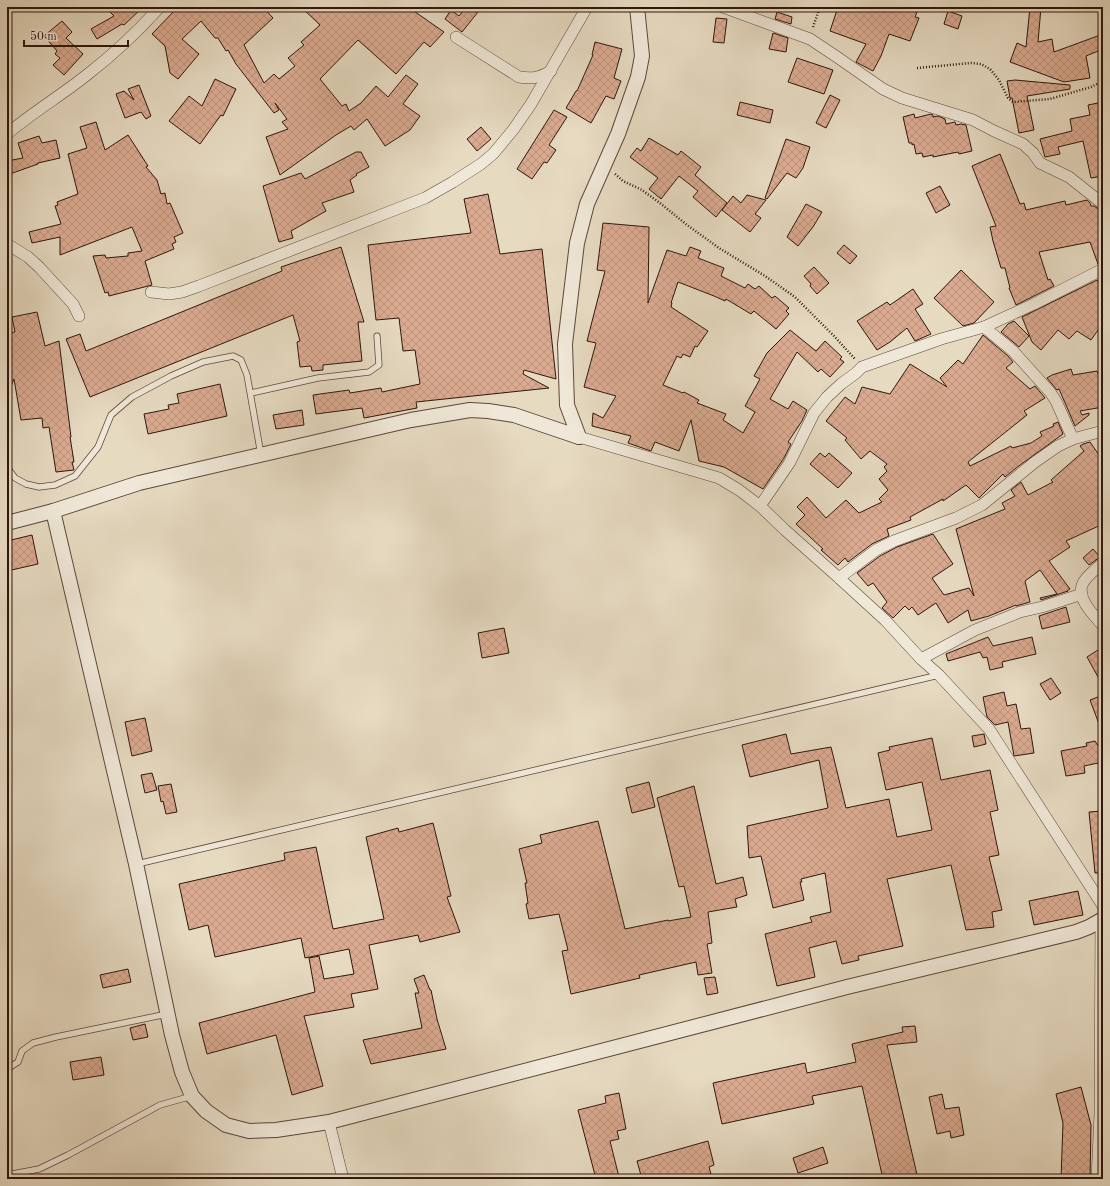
<svg xmlns="http://www.w3.org/2000/svg" width="1110" height="1186" font-family="'Old Standard TT',serif">
	<style>
		.building { fill: url(#building-cross-hatch); stroke: #2f160c }
		.lines { fill: none; stroke-linecap: round; stroke-linejoin: round }
		.service-casing { stroke: #5d4739; stroke-width: 7 }
		.minor-casing { stroke: #5d4739; stroke-width: 12 }
		.tertiary-casing { stroke: #5d4739; stroke-width: 16 }
		.path { stroke: #2f160c; stroke-width: 2.5; stroke-dasharray: 1 2; stroke-linecap: butt }
		.service { stroke: #efe7d7; stroke-width: 5.5 }
		.minor { stroke: #efe7d7; stroke-width: 11 }
		.tertiary { stroke: #efe7d7; stroke-width: 14 }
	</style>
	<defs>
		<pattern id="building-cross-hatch" width="8" height="8" patternUnits="userSpaceOnUse"><rect width="8" height="8" fill="#dbab91"/><path d="M0 0l8 8M0 8l8-8" fill="none" stroke="#bc927c"/></pattern>
	</defs>
	<rect width="100%" height="100%" fill="#e6dac1"/>
	<filter id="stains"><feTurbulence type="fractalNoise" baseFrequency=".005" numOctaves="4"/><feColorMatrix values="0 0 0 0 .2 0 0 0 0 .09 0 0 0 0 .02 0 0 0 .5 -.17"/></filter>
	<radialGradient id="worn" r=".72"><stop offset=".6" stop-color="#630" stop-opacity="0"/><stop offset="1" stop-color="#630" stop-opacity=".3"/></radialGradient>
	<!-- building -->
	<g class="building">
		<polygon points="105,7 143,7 124,25 122,24 97,39 91,29 114,16"/>
		<polygon points="178,7 263,7 273,18 244,45 264,83 274,74 279,79 295,66 288,58 304,45 301,42 320,25 301,7 408,7 444,32 430,47 424,42 396,74 358,40 320,79 342,106 346,104 349,111 361,103 376,86 388,97 406,75 418,84 403,104 420,116 410,130 385,146 367,119 354,130 351,126 336,135 280,175 266,137 288,129 282,122 287,119 275,103 279,110 274,113 236,64 228,50 226,51 218,38 215,38 201,21 182,39 199,54 178,79 170,73 165,46 152,34"/>
		<polygon points="466,7 482,7 462,32 445,19 451,10 459,16"/>
		<polygon points="838,7 919,7 915,17 919,18 910,41 889,34 881,56 873,71 856,62 866,44 830,31"/>
		<polygon points="1030,7 1041,7 1038,42 1052,39 1054,52 1103,34 1103,49 1086,56 1090,78 1064,82 1010,62 1017,43 1026,47"/>
		<polygon points="948,11 962,16 958,29 944,24"/>
		<polygon points="777,12 792,17 791,24 775,19"/>
		<polygon points="716,18 727,19 724,43 713,42"/>
		<polygon points="62,21 72,32 66,38 83,54 64,75 53,65 60,58 55,54 57,51 44,36"/>
		<polygon points="773,33 788,38 786,52 769,49"/>
		<polygon points="595,42 622,49 614,78 621,81 614,99 606,96 591,123 566,108 576,91 577,91 593,55 592,55"/>
		<polygon points="797,58 833,70 824,94 788,82"/>
		<polygon points="215,79 236,89 223,116 221,115 200,144 169,121 189,96 202,106"/>
		<polygon points="1015,80 1070,85 1070,89 1027,96 1034,130 1019,133 1012,98 1010,98 1007,81"/>
		<polygon points="139,85 151,116 146,119 141,112 125,118 116,94 124,91 134,100 128,89"/>
		<polygon points="830,95 840,100 826,128 816,123"/>
		<polygon points="740,102 773,110 770,123 737,115"/>
		<polygon points="1103,102 1103,176 1091,178 1083,141 1058,147 1060,154 1045,157 1040,139 1072,131 1070,119 1090,115 1088,105"/>
		<polygon points="554,110 567,117 549,145 556,150 547,163 544,162 532,179 517,169"/>
		<polygon points="914,114 915,118 931,114 933,115 933,117 938,116 945,119 946,124 955,122 956,125 961,124 966,125 972,151 959,154 958,152 933,157 933,155 923,157 922,153 916,154 914,144 912,145 912,143 909,143 903,117"/>
		<polygon points="96,122 105,150 128,135 148,166 146,167 157,180 161,194 165,193 167,204 170,203 183,233 174,237 176,242 172,244 174,249 145,261 152,285 109,296 108,292 105,293 93,256 105,255 106,258 128,256 128,253 142,251 132,227 60,255 60,237 32,243 29,232 61,224 55,206 58,205 57,202 78,194 68,154 87,148 80,127"/>
		<polygon points="481,127 491,139 477,151 467,139"/>
		<polygon points="39,136 42,143 56,140 60,158 38,163 38,164 7,175 7,161 23,158 18,143"/>
		<polygon points="649,138 678,155 681,151 701,167 695,175 727,203 716,217 693,197 698,191 679,176 661,199 649,189 658,178 630,157 637,148 641,151"/>
		<polygon points="786,139 810,147 803,168 796,178 787,173 767,199 765,198"/>
		<polygon points="356,152 361,152 369,167 356,174 357,175 350,180 354,192 322,203 326,211 291,231 293,238 279,242 263,186 301,173 305,179"/>
		<polygon points="1000,154 1020,204 1024,203 1026,210 1065,201 1066,205 1087,200 1090,203 1091,206 1094,206 1100,210 1103,223 1103,262 1098,264 1090,242 1039,252 1048,280 1050,279 1054,286 1016,305 1009,288 1010,288 1005,268 1001,268 993,241 990,227 996,226 972,166"/>
		<polygon points="940,186 950,205 936,213 926,193"/>
		<polygon points="488,194 500,254 542,249 556,379 524,370 523,374 549,388 416,402 417,408 364,418 362,408 316,414 313,395 349,390 350,393 381,388 382,392 420,384 415,350 403,351 399,318 376,320 368,245 471,233 464,199"/>
		<polygon points="747,195 766,200 755,214 761,218 750,232 722,210 733,196 741,203"/>
		<polygon points="806,204 822,212 813,227 798,246 787,237"/>
		<polygon points="603,223 649,227 648,303 667,250 686,256 690,247 701,251 698,258 724,268 721,276 745,288 748,284 755,289 759,286 772,298 775,296 789,308 786,311 789,314 776,329 754,311 751,314 726,299 725,301 714,296 678,282 671,303 672,303 671,307 708,331 697,347 695,346 690,357 683,354 681,358 677,356 663,385 683,393 684,392 699,400 697,403 726,414 723,420 743,433 755,412 745,406 760,379 754,376 767,353 790,330 816,351 825,341 842,357 840,359 844,362 830,377 821,369 818,372 797,352 770,399 788,409 793,401 807,410 802,421 788,442 791,444 784,458 763,489 724,467 699,461 691,420 679,451 655,442 651,451 628,443 631,436 592,426 593,413 603,418 616,396 584,387 596,343 587,341 605,271 597,270"/>
		<polygon points="844,245 857,256 850,264 837,253"/>
		<polygon points="341,247 364,322 358,322 362,361 323,365 323,370 312,371 311,366 300,367 297,342 300,341 293,315 90,397 66,339 80,334 86,351 282,271 281,267"/>
		<polygon points="814,267 829,283 817,294 810,286 811,284 804,276"/>
		<polygon points="961,270 994,302 974,323 963,326 934,298"/>
		<polygon points="1097,280 1099,284 1103,282 1103,323 1091,340 1077,331 1069,339 1058,330 1041,350 1032,342 1022,317"/>
		<polygon points="913,289 923,304 915,309 931,334 915,341 907,328 890,342 877,350 857,321 887,302 890,305"/>
		<polygon points="37,312 45,346 59,341 71,437 70,437 74,462 72,462 74,470 56,472 49,427 43,428 42,418 21,420 14,379 7,396 7,333 15,332 12,317"/>
		<polygon points="1014,321 1029,336 1019,347 1001,332 1008,324"/>
		<polygon points="983,335 1008,356 1013,362 1006,368 1030,389 1035,386 1045,398 1024,411 1027,415 968,462 970,466 1011,446 1012,448 1031,443 1042,436 1040,432 1054,426 1053,424 1058,422 1063,434 1016,468 1005,477 1003,474 979,498 966,485 943,501 943,499 910,517 911,520 887,529 889,536 872,544 848,562 845,558 838,565 821,550 823,549 796,524 805,515 797,507 807,497 826,518 846,500 859,513 882,502 879,499 888,490 879,479 887,471 884,467 887,464 870,451 861,459 845,440 847,438 826,421 845,397 855,404 862,387 890,394 910,364 947,387 940,378 958,360 963,364"/>
		<polygon points="1071,369 1073,375 1097,371 1098,374 1103,373 1103,407 1080,411 1082,415 1089,413 1089,415 1075,426 1059,389 1057,390 1047,378 1052,375"/>
		<polygon points="220,384 227,416 148,434 144,414 169,409 168,405 179,403 177,394"/>
		<polygon points="302,410 304,425 276,429 273,415"/>
		<polygon points="1090,442 1103,461 1103,470 1102,471 1103,472 1103,524 1066,541 1070,547 1049,561 1070,589 1067,591 1068,591 1041,600 1040,598 1057,594 1040,570 1025,581 1030,602 1016,606 1016,605 989,616 971,621 968,610 948,623 936,603 918,615 912,607 909,610 905,606 893,618 882,608 887,602 873,583 868,586 857,573 880,556 897,547 933,534 953,564 932,578 944,595 969,588 974,596 956,529 1005,509 1002,503 1015,496 1011,490 1021,482 1028,495 1053,482 1051,480 1084,451 1080,446 1083,444"/>
		<polygon points="820,453 825,457 829,453 852,473 838,488 810,464"/>
		<polygon points="32,535 38,564 7,571 7,541"/>
		<polygon points="1093,549 1100,557 1089,565 1083,558"/>
		<polygon points="1066,607 1070,622 1042,629 1039,616"/>
		<polygon points="504,628 509,653 482,658 478,633"/>
		<polygon points="988,637 993,646 1032,637 1036,654 1002,662 1003,667 990,670 987,657 983,658 980,652 948,661 946,654"/>
		<polygon points="1098,650 1103,658 1103,686 1087,657"/>
		<polygon points="1051,678 1061,693 1050,700 1040,684"/>
		<polygon points="1004,692 1007,706 1016,704 1021,729 1030,728 1034,753 1014,756 1008,722 995,725 987,717 983,697"/>
		<polygon points="1103,695 1103,731 1102,732 1090,700"/>
		<polygon points="145,718 152,751 132,756 125,722"/>
		<polygon points="786,734 791,754 831,747 846,808 889,799 897,837 932,830 922,782 886,790 878,753 890,750 889,747 932,738 941,780 990,770 998,810 990,812 999,855 989,857 1002,910 992,912 994,927 966,930 951,865 887,879 903,946 858,956 859,960 842,964 836,941 809,948 815,977 777,986 765,934 812,922 810,917 831,912 825,873 801,879 802,882 800,882 804,900 773,908 761,856 749,858 747,826 828,808 819,760 750,777 742,745"/>
		<polygon points="984,734 986,744 974,747 972,736"/>
		<polygon points="1095,741 1103,753 1103,762 1084,766 1085,773 1066,776 1061,751 1087,746 1086,743"/>
		<polygon points="152,773 157,790 145,793 141,775"/>
		<polygon points="649,782 655,807 632,813 626,788"/>
		<polygon points="171,784 177,812 166,814 163,801 161,802 158,786"/>
		<polygon points="694,786 716,884 743,877 747,895 735,899 737,907 708,912 712,943 707,944 712,973 698,975 696,962 639,975 640,978 571,994 562,951 568,950 559,914 529,919 526,904 528,903 525,883 527,883 519,849 542,843 540,835 598,821 625,929 668,920 668,921 691,917 684,886 679,887 657,798"/>
		<polygon points="1103,811 1103,873 1095,873 1089,812"/>
		<polygon points="433,823 451,896 447,897 460,932 420,942 418,935 369,945 378,989 351,994 354,1007 304,1016 323,1086 292,1095 276,1035 207,1054 199,1023 315,992 309,958 319,956 324,979 354,974 349,949 305,958 301,938 215,957 208,925 189,930 179,884 285,860 284,853 316,847 333,929 384,919 366,837 398,828 399,832"/>
		<polygon points="1078,891 1083,915 1034,925 1029,901"/>
		<polygon points="128,969 131,982 103,988 100,975"/>
		<polygon points="424,975 430,990 431,990 437,1019 446,1049 371,1064 363,1040 422,1028 415,993 419,993 414,979"/>
		<polygon points="715,977 718,993 707,995 704,978"/>
		<polygon points="145,1024 148,1037 133,1040 130,1028"/>
		<polygon points="915,1026 917,1042 887,1045 918,1179 883,1179 862,1086 812,1096 814,1104 722,1124 713,1083 805,1063 807,1073 856,1062 852,1044 903,1032 902,1027"/>
		<polygon points="101,1057 104,1075 73,1080 70,1062"/>
		<polygon points="1081,1087 1091,1125 1090,1179 1061,1179 1063,1123 1056,1094"/>
		<polygon points="619,1093 626,1129 617,1131 619,1139 610,1141 619,1177 613,1179 596,1179 578,1110 606,1103 605,1096"/>
		<polygon points="942,1094 945,1109 959,1107 964,1135 951,1138 950,1131 937,1134 929,1097"/>
		<polygon points="708,1141 714,1165 709,1167 711,1174 694,1179 642,1179 637,1161"/>
		<polygon points="823,1147 828,1163 798,1173 793,1158"/>
	</g>
	<g class="lines">
		<defs>
			<g id="service">
				<polyline points="251,393 318,378 369,372 379,365 377,336"/>
				<polyline points="7,467 15,478 26,484 39,487 55,485 75,476 98,447 111,415 132,397 171,376 203,362 233,356 241,360 247,375 261,455"/>
				<polyline points="137,864 939,675"/>
				<polyline points="7,1069 18,1062 22,1051 33,1043 56,1037 167,1014"/>
				<polyline points="7,1175 39,1169 68,1155 160,1105 192,1096"/>
			</g>
			<g id="minor">
				<polyline points="723,7 810,39 837,57 883,89 902,98 973,120 994,131 1023,144 1033,153 1040,163 1069,177 1103,204"/>
				<path d="M456,37L519,77C533,79 538,78 551,71"/>
				<path d="M7,134C33,112 62,95 88,74C114,54 138,31 160,7"/>
				<polyline points="7,244 28,257 39,267 73,304 79,316"/>
				<polyline points="151,292 169,294 182,292 199,286 425,198 453,182 481,164 493,154 513,130 531,104 587,7"/>
				<polyline points="984,327 1013,351 1050,392 1056,401 1073,439"/>
				<polyline points="579,437 719,478 739,490 760,506 785,530 839,578 885,620 921,659 939,675 989,729 1103,906"/>
				<polyline points="760,506 790,462 814,413 827,397 841,384 856,373 862,367 941,339 984,327 1034,304 1103,269"/>
				<path d="M1103,563C1098,567 1086,577 1083,583C1075,598 1095,616 1103,626"/>
				<polyline points="839,578 876,550 894,541 956,518 982,505 1035,462 1058,446 1073,439 1103,431"/>
				<polyline points="921,659 975,630 1020,612 1042,607 1082,594"/>
				<polyline points="329,1122 343,1179"/>
				<polyline points="1097,1179 1100,1114 1101,920"/>
			</g>
			<g id="tertiary">
				<polyline points="579,437 567,405 565,344 577,243 587,204 618,134 638,77 642,56 637,7"/>
				<polyline points="53,511 136,864 172,1035 182,1072 192,1096 206,1111 226,1125 249,1131 276,1130 329,1122 847,987 1076,932 1089,927 1103,919"/>
				<polyline points="7,523 53,511 139,483 411,420 470,410 488,411 514,415 579,437"/>
			</g>
		</defs>
		<!-- service casing -->
		<use href="#service" class="service-casing"/>
		<!-- minor casing -->
		<use href="#minor" class="minor-casing"/>
		<!-- tertiary casing -->
		<use href="#tertiary" class="tertiary-casing"/>
		<!-- path -->
		<g class="path">
			<polyline points="813,27 820,7"/>
			<polyline points="917,68 971,63 981,64 990,69 999,80 1008,98 1013,102 1050,99 1091,87 1103,81"/>
			<polyline points="615,174 623,181 642,190 660,203 687,225 719,248 765,276 795,297 834,336 855,359"/>
		</g>
		<!-- service -->
		<use href="#service" class="service"/>
		<!-- minor -->
		<use href="#minor" class="minor"/>
		<!-- tertiary -->
		<use href="#tertiary" class="tertiary"/>
	</g>
	<!-- margin -->
	<rect width="1110" height="1186" fill="none" stroke="#e6dac1" stroke-width="24"/>
	<rect x="8" y="8" width="1094" height="1170" fill="none" stroke="#2f160c" stroke-width="2"/>
	<rect x="12" y="12" width="1086" height="1162" fill="none" stroke="#2f160c"/>
	<!-- scale -->
	<path d="M24 40v6h104v-6" fill="none" stroke="#2f160c" stroke-width="2"/>
	<text x="30" y="40" font-size="12" fill="#2f160c" stroke="#efe7d7" stroke-width="3" paint-order="stroke">50 m</text>
	<rect width="100%" height="100%" filter="url(#stains)"/>
	<rect width="100%" height="100%" fill="url(#worn)"/>
</svg>
